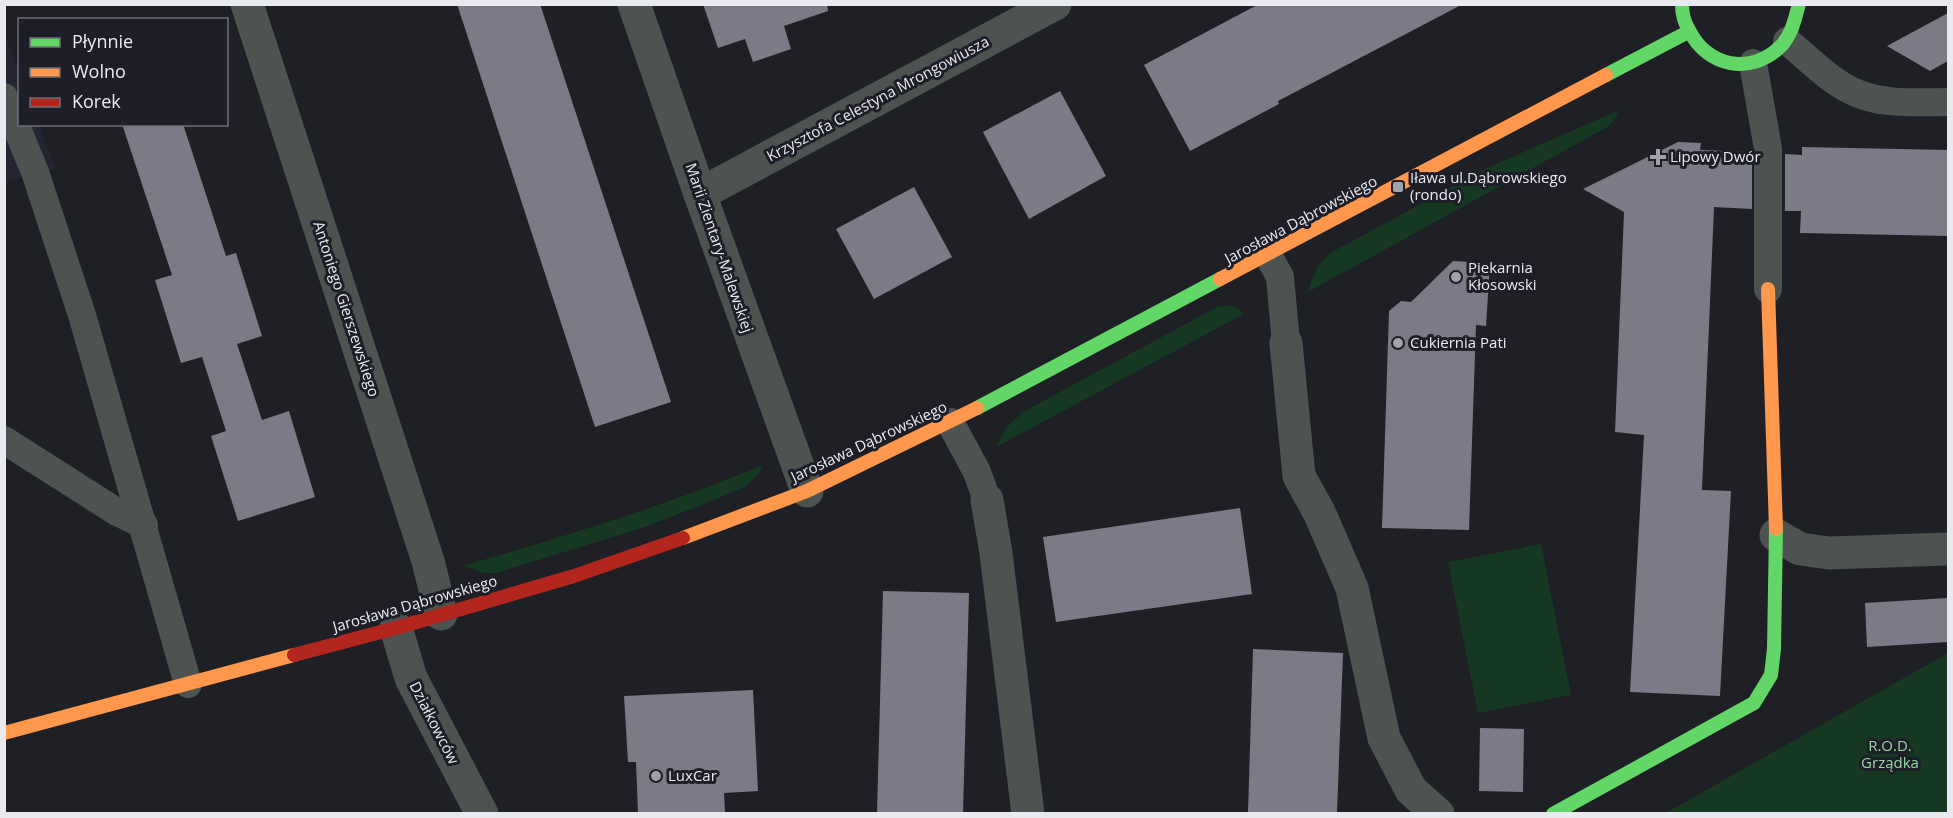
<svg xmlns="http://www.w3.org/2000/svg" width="1953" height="818" font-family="'Open Sans',sans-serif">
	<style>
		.built { fill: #242432 }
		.green { fill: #173823 }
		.building { fill: #7a7b86 }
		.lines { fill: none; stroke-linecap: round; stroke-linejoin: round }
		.lane { stroke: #4d5350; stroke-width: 28 }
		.street { stroke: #4d5350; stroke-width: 33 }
		.fast { stroke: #63d668; stroke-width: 14 }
		.slow { stroke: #ff974d; stroke-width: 14 }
		.jam { stroke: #b3261e; stroke-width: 14 }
		.poi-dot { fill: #a2a3a9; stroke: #1d1e27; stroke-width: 2 }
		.labels { text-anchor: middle; stroke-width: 6; stroke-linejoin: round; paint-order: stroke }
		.street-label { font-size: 15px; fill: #e9e9f0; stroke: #1d1e27 }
		.poi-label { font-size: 15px; fill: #e9e9f0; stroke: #1d1e27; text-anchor: start }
		.park-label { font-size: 15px; fill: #92d8a7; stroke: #1d1e27 }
	</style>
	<rect width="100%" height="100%" fill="#1f2025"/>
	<!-- built -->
	<polygon class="built" points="4,31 19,72 20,124 39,125 56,169 5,182"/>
	<!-- green -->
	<g class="green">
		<path d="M1617,111V116L1609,126L1308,292C1312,276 1319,260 1334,251L1487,168Z"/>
		<path d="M1219,306C1229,305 1237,305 1244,314L996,447L1006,428L1023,412Z"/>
		<path d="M763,465L759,474L745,487L707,503L639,529L496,573H484L463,566C565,536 665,506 763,465Z"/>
		<polygon points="1541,544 1571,695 1478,713 1448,562"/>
		<polygon points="1948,653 1948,813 1666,813"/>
	</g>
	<!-- building -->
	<g class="building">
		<polygon points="457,4 540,4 671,402 595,427"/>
		<polygon points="703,4 827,4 828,11 784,26 791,49 753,62 745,39 718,48"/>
		<polygon points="1259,4 1463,4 1278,101 1279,104 1190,151 1144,65"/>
		<polygon points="1948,13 1948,61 1930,71 1887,46"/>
		<polygon points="1060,91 1106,176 1029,219 983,132"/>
		<polygon points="122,124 183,124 226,256 236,253 262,336 237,344 262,420 289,411 315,497 238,521 211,436 226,431 202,357 181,363 155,280 172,275"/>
		<polygon points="1678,142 1701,143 1700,150 1752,152 1752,209 1714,207 1702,490 1731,491 1720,696 1630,692 1644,435 1615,432 1624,212 1583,189"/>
		<polygon points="1802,147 1948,150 1948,236 1800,233 1801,211 1785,211 1785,154 1802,155"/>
		<polygon points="914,187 952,257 874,299 836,229"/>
		<polygon points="1453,261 1490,263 1486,326 1476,325 1469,530 1382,528 1389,311 1401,301 1411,302"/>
		<polygon points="1240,508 1252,594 1056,622 1043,537"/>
		<polygon points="883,591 969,593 963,813 877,813"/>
		<polygon points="1948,598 1948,642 1867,647 1865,603"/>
		<polygon points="1253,649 1343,653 1337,813 1248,813"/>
		<polygon points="753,690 758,791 724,793 725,813 638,813 636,762 628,762 624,696"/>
		<polygon points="1480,728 1524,729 1523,792 1479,791"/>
	</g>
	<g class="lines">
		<!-- lane -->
		<g class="lane">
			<path d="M1787,41C1809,59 1832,84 1859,94C1887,105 1919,102 1948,102"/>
			<polyline points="1753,63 1768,149 1768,289"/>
			<polyline points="4,97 35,172 82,315 188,684"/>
			<polyline points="1268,255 1280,277 1286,343"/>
			<polyline points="950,422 977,472 987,500"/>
			<polyline points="4,440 117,512 144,525"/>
		</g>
		<!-- street -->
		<g class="street">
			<polyline points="247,4 428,561 441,614"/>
			<polyline points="634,4 700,194 807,491"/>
			<polyline points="700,194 1055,4"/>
			<polyline points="1286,343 1299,476 1319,512 1352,588 1384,738 1411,790 1438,814"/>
			<polyline points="987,500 996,553 1028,814"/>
			<polyline points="1776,535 1800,549 1829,553 1948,549"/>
			<polyline points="396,628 411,678 482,814"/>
		</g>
		<!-- fast -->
		<g class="fast">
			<path d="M1682,4C1682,14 1684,22 1689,30C1707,67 1751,76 1781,46C1792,34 1795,19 1799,4"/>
			<polyline points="1606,75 1688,32"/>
			<polyline points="977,408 1220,279"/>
			<polyline points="1553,814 1754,703 1771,675 1774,649 1776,529"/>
		</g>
		<!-- slow -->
		<g class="slow">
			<polyline points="1220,279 1606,75"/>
			<polyline points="1768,289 1776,529"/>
			<polyline points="683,538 807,491 977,408"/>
			<polyline points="4,733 294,655"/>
		</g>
		<!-- jam -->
		<polyline class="jam" points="294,655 396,628 574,576 683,538"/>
	</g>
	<!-- markers -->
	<g class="poi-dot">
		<path d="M1655 148h6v6h6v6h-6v6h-6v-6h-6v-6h6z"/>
		<rect x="1392" y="181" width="12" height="12" rx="3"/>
		<circle cx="1456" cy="277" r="6"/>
		<circle cx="1398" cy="343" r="6"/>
		<circle cx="656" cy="776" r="6"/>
	</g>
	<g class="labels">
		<!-- street labels -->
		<g class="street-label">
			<text transform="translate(878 99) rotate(-28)" y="5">Krzysztofa Celestyna Mrongowiusza</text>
			<text transform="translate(1301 220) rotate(-28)" y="5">Jarosława Dąbrowskiego</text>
			<text transform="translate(719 248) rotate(71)" y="5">Marii Zientary-Malewskiej</text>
			<text transform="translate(346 309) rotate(72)" y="5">Antoniego Gierszewskiego</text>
			<text transform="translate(869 442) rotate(-25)" y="5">Jarosława Dąbrowskiego</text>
			<text transform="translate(415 604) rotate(-16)" y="5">Jarosława Dąbrowskiego</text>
			<text transform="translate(434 723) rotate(63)" y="5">Działkowców</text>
		</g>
		<!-- poi labels -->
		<g class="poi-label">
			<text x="1670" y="162">Lipowy Dwór</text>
			<text x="1410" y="183">Iława ul.Dąbrowskiego<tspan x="1410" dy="17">(rondo)</tspan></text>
			<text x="1468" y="273">Piekarnia<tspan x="1468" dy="17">Kłosowski</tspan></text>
			<text x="1410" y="348">Cukiernia Pati</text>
			<text x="668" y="781">LuxCar</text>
		</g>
		<!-- park labels -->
		<g class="park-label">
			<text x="1890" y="751">R.O.D.<tspan x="1890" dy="17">Grządka</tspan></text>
		</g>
	</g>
	<!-- border -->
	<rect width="1953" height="818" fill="none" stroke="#e9e9f0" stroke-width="12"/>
	<!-- legend -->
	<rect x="18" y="18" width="210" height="108" fill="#1d1e27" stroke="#6f6f77" stroke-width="1.5"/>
	<rect x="30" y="38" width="30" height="9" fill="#63d668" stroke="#6f6f77" stroke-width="1.5"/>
	<text x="72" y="48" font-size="18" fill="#e9e9f0">Płynnie</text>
	<rect x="30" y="68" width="30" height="9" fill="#ff974d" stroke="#6f6f77" stroke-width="1.5"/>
	<text x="72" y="78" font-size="18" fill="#e9e9f0">Wolno</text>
	<rect x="30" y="98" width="30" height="9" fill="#b3261e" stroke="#6f6f77" stroke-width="1.5"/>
	<text x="72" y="108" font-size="18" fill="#e9e9f0">Korek</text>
</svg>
